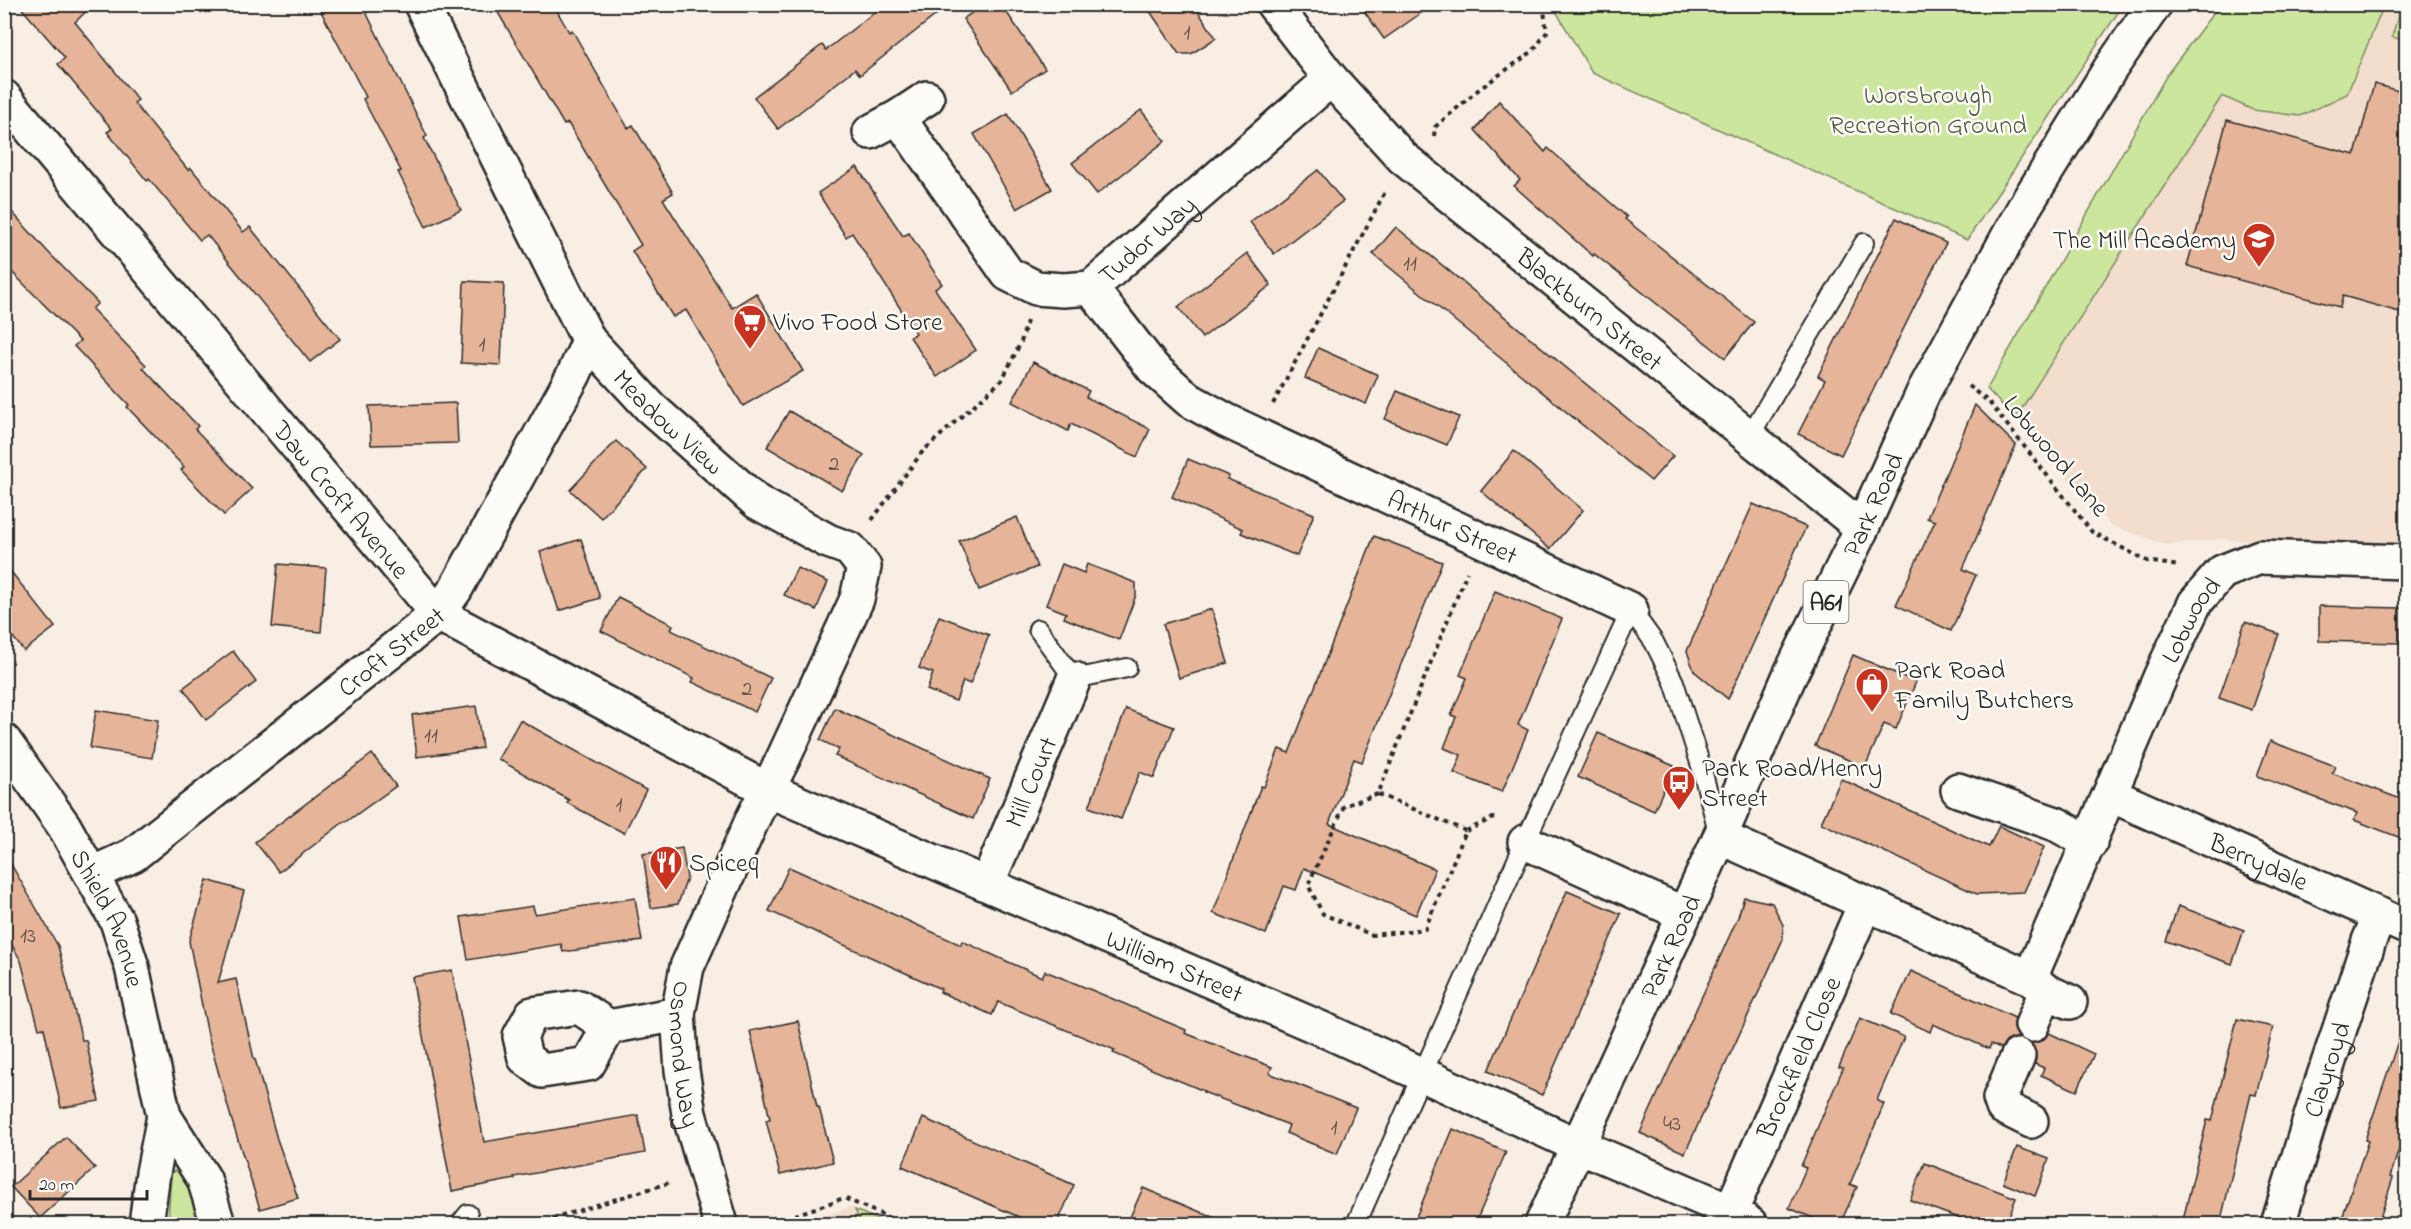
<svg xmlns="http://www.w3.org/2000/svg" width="2411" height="1229" font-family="'Indie Flower',sans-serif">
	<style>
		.built { fill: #f3ddcd }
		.green { fill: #cce69d; stroke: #7c8864; stroke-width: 1.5 }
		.building { fill: #e6b498; stroke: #2b2b2b; stroke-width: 1.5 }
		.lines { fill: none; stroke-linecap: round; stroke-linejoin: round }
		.service-casing { stroke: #2b2b2b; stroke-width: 22 }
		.minor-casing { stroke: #2b2b2b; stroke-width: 38 }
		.trunk-casing { stroke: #2b2b2b; stroke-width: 38 }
		.path { stroke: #2b2b2b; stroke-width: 4; stroke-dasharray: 4.5 4.5; stroke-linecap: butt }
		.service { stroke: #fdfcf7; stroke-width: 18 }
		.minor { stroke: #fdfcf7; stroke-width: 33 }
		.trunk { stroke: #fdfcf7; stroke-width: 33 }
		.labels { text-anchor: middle; stroke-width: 5; stroke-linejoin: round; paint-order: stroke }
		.number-label { font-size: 22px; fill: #5a4d46 }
		.shield { fill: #fdfcf7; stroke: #6a6a68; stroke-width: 1.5 }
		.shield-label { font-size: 24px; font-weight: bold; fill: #2b2b2b }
		.park-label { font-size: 26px; fill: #535a48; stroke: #fdfcf7 }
		.street-label { font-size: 26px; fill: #2b2b2b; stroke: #fdfcf7 }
		.poi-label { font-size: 26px; fill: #2b2b2b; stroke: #fdfcf7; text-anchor: start }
	</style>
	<rect width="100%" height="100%" fill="#f8eee4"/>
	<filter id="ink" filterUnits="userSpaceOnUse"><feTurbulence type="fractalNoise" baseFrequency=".0167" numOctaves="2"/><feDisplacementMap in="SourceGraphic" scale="12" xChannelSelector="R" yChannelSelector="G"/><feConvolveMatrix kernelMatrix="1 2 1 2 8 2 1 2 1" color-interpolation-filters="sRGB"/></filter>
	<g filter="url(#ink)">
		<!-- built -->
		<g class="built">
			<polygon points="2384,5 2406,5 2406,551 2222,539 2166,545 2110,525 2015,419 2223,96 2253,110 2300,116 2347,94"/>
			<polygon points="850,1207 888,1224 799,1224"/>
		</g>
		<!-- green -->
		<g class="green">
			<polygon points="2220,4 2384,5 2347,94 2300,116 2253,110 2222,96 2015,419 1987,389 2168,73"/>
			<polygon points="1555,5 1555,4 2123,5 1967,240 1592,73 1557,13"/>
			<polygon points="2401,5 2406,5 2406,41 2392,37"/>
			<polygon points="181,1168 190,1175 202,1224 168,1224 171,1173"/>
			<polygon points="855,1210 888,1224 861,1224"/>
		</g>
		<!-- building -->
		<g class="building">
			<polygon points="18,4 94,4 75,22 138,100 134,103 188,170 191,168 243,232 250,227 340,339 310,362 207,235 200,240 149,179 147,181 107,132 112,129 58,64 65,58"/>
			<polygon points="317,4 362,4 427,136 424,138 461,210 426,227 398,172 401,171 363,99 366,97"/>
			<polygon points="493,4 553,4 569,32 572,30 628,128 633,125 673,193 663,199 732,308 756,293 803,371 743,406 686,310 673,317 632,251 641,245 568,123 564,125"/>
			<polygon points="885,4 950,4 860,75 855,69 778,129 754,97 822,45 826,50"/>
			<polygon points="985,4 1001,4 1045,69 1012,91 963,19"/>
			<polygon points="1145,4 1193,4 1216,38 1191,54 1179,54"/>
			<polygon points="1359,4 1434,4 1384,39"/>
			<polygon points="2374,84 2406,93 2406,314 2343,296 2340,307 2187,266 2227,120 2355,155"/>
			<polygon points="1499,101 1545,152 1548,148 1627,217 1625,219 1754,322 1725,358 1594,254 1593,256 1514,186 1520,180 1475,130"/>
			<polygon points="1141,110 1165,141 1097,194 1072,163"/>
			<polygon points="1008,114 1052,189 1017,209 974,134"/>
			<polygon points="857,167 903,236 909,233 942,284 935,289 976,350 937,377 910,337 916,333 852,233 846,237 818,193"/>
			<polygon points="1318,170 1343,201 1274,254 1250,222"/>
			<polygon points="4,203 48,252 98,303 92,309 146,365 143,368 198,426 195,429 252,489 224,515 181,470 184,467 127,407 129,405 74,346 80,341 4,264"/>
			<polygon points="1896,218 1946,243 1841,455 1798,434 1825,380 1818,376"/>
			<polygon points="1396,227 1673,456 1651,481 1373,254"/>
			<polygon points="1247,253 1271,285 1202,338 1178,307"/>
			<polygon points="464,281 504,283 501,365 461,363"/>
			<polygon points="1318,348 1378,375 1366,404 1305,378"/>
			<polygon points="1033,362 1089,391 1086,397 1150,429 1137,457 1071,424 1068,431 1012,402"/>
			<polygon points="1397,391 1459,417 1447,445 1385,419"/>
			<polygon points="456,403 458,443 371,445 369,406"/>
			<polygon points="1975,405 2016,445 1963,569 1976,575 1951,631 1896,605 1935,521 1927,518"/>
			<polygon points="789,411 864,455 842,491 767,447"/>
			<polygon points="616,441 647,469 601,518 570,490"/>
			<polygon points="1514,451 1583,510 1550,549 1481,491"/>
			<polygon points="1188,459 1229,476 1227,479 1314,514 1297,556 1241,533 1243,529 1172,497"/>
			<polygon points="1753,504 1806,527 1728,699 1694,671 1687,651"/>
			<polygon points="1017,517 1037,567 979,590 959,541"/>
			<polygon points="1374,536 1442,562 1362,762 1354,759 1329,824 1435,869 1416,915 1304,868 1296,890 1284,886 1266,934 1213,913 1261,786 1264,787 1279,749 1289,753"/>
			<polygon points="581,539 600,598 559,611 540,552"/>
			<polygon points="4,563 55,627 24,651 4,626"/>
			<polygon points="278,564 326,568 321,632 272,627"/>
			<polygon points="1062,564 1084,573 1087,564 1136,583 1136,595 1119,640 1064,618 1066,613 1046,605"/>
			<polygon points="797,568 828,582 816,610 784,595"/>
			<polygon points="1495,591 1562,619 1518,725 1528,730 1502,792 1454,773 1461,755 1444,748 1456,717 1451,715 1467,678 1460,675"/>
			<polygon points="618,597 673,625 671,630 771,678 755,712 692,682 694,678 601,631"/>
			<polygon points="2319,606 2400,608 2400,643 2319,641"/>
			<polygon points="1212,609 1228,663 1179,678 1163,624"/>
			<polygon points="939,616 989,635 970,684 963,681 956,701 927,690 933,673 919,668"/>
			<polygon points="2245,622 2279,634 2252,710 2219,698"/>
			<polygon points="233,651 256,682 206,720 183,688"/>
			<polygon points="1853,655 1916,682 1896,729 1884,724 1865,767 1815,746"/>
			<polygon points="476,706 482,748 417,757 412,715"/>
			<polygon points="835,708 990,779 973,819 835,756 839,749 820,740"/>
			<polygon points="1126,709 1174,727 1154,778 1140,772 1121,819 1089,807"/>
			<polygon points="96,710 158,720 152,758 90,748"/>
			<polygon points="520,720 646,790 624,833 567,803 569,800 498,759"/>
			<polygon points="1598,733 1674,766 1654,811 1578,777"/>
			<polygon points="2270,741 2335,766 2332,773 2406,801 2406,840 2354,820 2357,813 2257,776"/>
			<polygon points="372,754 396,786 346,822 345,821 279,872 255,842"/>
			<polygon points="1841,779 1989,847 1999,826 2044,847 2024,892 1977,894 1821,823"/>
			<polygon points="682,848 687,878 678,904 651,908 643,854"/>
			<polygon points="4,852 58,946 82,1040 86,1040 99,1101 61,1108 44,1028 39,1029 21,961 4,931"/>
			<polygon points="789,867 961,945 962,941 1042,977 1045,971 1094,991 1186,1030 1185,1033 1272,1067 1269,1073 1356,1108 1337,1154 1286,1133 1289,1125 1203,1092 1204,1091 1113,1053 1115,1050 998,1002 992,1015 940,992 941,989 769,911"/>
			<polygon points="207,880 244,891 218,983 236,979 254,1059 255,1059 277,1139 298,1198 260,1209 232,1121 208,1035 189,941"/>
			<polygon points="1567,891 1621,914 1542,1095 1488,1071"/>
			<polygon points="1744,897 1772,903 1783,925 1783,939 1685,1153 1640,1133 1738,917"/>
			<polygon points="635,898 642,941 563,952 561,944 468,960 461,917 533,906 535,914"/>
			<polygon points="2178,906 2244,930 2232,964 2166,941"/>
			<polygon points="452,970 484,1142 638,1115 645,1153 514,1177 515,1179 452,1191 412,977"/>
			<polygon points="1911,971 2015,1018 2014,1028 2019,1038 2007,1041 2001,1048 1991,1044 1989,1049 1933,1024 1930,1032 1891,1014"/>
			<polygon points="1860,1018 1904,1037 1877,1100 1884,1104 1850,1184 1857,1187 1840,1224 1827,1224 1789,1208 1806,1168 1801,1166 1843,1068 1839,1067"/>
			<polygon points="2237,1019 2273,1027 2256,1095 2251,1094 2220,1224 2182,1224 2207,1120 2212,1121"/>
			<polygon points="798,1021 817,1107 819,1107 833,1162 780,1175 766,1120 770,1119 750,1031"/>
			<polygon points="2401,1032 2406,1033 2406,1128 2390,1177 2393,1178 2378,1224 2340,1224 2368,1141 2365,1140"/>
			<polygon points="2049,1033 2094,1054 2077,1091 2041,1075 2044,1068 2035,1064 2036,1053 2031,1043 2043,1040"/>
			<polygon points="923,1118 1074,1185 1057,1224 1035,1224 902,1166"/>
			<polygon points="1453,1129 1506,1152 1475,1224 1413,1224"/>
			<polygon points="66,1137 95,1168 40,1218 11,1187"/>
			<polygon points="2017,1147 2049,1159 2035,1196 2003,1183"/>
			<polygon points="1925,1163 2016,1198 2006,1224 1974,1224 1910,1200"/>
			<polygon points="1143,1188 1229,1224 1127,1224"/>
		</g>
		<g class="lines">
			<defs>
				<g id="service">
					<polyline points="1749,437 1864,243"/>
					<polyline points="1038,629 1074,679 1127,668"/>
					<polyline points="460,1224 468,1214"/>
					<polyline points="1356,1224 1525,842 1631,610 1654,642 1674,682 1701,766 1719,835"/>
				</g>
				<g id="minor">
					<path id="s1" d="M421,4L589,341L651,408L757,502L828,541L850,549L864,567L857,599L783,759L754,816L687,967L678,1014L682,1070L689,1114L721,1224"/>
					<path id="s2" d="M1273,4L1331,79L1403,158L1862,528"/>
					<path id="s3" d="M4,97L438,614L768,790L1329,1032L1579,1146L1731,1211L1750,1224"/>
					<path id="s4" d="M898,117L1008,274L1036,288L1063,290L1091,288L1331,79"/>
					<polyline points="870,132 898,117 927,98"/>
					<path id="s5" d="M1091,288L1153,368L1189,400L1227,421L1631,610"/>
					<path id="s6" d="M4,741L64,826L117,921L132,967L164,1116L204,1179L218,1224"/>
					<polyline points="1958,790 2056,824 2090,843"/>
					<path id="s7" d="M2111,795L2406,927"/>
					<polyline points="1720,837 2030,978 2046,991 2070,1002"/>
					<polyline points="1525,842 1684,914"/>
					<path id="s8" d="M92,874L133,855L438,614L455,590L574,374L589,341"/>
					<path id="s9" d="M987,884L1074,679"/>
					<path id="s10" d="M2030,978L2162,673L2195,603L2222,572L2260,557L2406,562"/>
					<polyline points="2032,1025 2046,991"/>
					<polyline points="609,1027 588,1064 542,1071 525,1058 520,1036 532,1014 579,1007 609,1027 678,1014"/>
					<polyline points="2018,1056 2000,1098 2003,1107 2031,1121"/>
					<path id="s11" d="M1731,1211L1865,904"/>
					<polyline points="146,1224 153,1173 164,1116"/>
					<path id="s12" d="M2278,1224L2318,1094L2369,941L2380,915"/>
				</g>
				<g id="trunk">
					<path id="s13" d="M1542,1224L1720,837L1790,675L1862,528L1924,391L2025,206L2110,69L2155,4"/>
				</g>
			</defs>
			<!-- service casing -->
			<use href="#service" class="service-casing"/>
			<!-- minor casing -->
			<use href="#minor" class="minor-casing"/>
			<!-- trunk casing -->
			<use href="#trunk" class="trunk-casing"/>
			<!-- path -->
			<g class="path">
				<polyline points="1434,136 1435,127 1478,90 1533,51 1547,32 1543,4"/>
				<polyline points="1968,386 1989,402 2092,532 2147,561 2179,566"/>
				<polyline points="1273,404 1386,190"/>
				<polyline points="872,520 923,451 1002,380 1021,342 1027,321"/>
				<polyline points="1378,794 1344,806 1308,885 1323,914 1372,935 1425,929 1466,831 1378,794 1467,572"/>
				<polyline points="1466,831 1493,818 1498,819"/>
				<polyline points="535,1224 672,1182"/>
				<polyline points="769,1224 844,1198 903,1224"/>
			</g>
			<!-- service -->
			<use href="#service" class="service"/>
			<!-- minor -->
			<use href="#minor" class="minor"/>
			<!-- trunk -->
			<use href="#trunk" class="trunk"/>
		</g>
	</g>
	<!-- icons -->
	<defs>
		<symbol id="school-pin" viewBox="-11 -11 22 30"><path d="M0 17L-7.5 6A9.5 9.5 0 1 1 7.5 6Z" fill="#c8321e" stroke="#fdfcf7"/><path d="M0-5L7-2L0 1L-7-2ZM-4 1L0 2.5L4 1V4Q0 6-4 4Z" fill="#fff"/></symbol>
		<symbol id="supermarket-pin" viewBox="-11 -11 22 30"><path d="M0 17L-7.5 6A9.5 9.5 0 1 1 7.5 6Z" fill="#c8321e" stroke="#fdfcf7"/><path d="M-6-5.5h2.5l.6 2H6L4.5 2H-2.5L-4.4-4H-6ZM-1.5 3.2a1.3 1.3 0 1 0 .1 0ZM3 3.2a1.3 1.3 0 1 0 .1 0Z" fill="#fff"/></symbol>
		<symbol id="shop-pin" viewBox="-11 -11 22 30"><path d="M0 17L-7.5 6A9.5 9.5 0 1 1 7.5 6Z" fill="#c8321e" stroke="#fdfcf7"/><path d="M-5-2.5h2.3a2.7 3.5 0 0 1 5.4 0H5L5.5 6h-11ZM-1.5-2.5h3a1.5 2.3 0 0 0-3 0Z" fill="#fff"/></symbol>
		<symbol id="bus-pin" viewBox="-11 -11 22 30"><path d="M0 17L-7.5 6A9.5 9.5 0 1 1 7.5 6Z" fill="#c8321e" stroke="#fdfcf7"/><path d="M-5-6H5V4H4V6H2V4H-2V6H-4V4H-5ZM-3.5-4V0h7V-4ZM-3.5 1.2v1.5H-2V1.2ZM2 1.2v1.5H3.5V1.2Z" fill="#fff"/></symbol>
		<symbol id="restaurant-pin" viewBox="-11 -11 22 30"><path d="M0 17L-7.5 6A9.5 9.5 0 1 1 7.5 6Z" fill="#c8321e" stroke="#fdfcf7"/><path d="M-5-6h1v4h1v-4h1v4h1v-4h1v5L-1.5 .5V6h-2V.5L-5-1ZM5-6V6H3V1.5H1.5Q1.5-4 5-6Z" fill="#fff"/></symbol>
	</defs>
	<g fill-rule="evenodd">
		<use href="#school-pin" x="2240" y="220" width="38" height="52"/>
		<use href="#supermarket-pin" x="731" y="302" width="38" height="52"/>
		<use href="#shop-pin" x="1853" y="665" width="38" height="52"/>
		<use href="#bus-pin" x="1660" y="763" width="38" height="52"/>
		<use href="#restaurant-pin" x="647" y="843" width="38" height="52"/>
	</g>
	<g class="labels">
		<!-- number labels -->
		<g class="number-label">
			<text x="1187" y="39">1</text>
			<text x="1410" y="270">11</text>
			<text x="482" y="351">1</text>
			<text x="834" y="470">2</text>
			<text x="747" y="695">2</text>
			<text x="431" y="742">11</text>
			<text x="619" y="811">1</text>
			<text x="28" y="942">13</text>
			<text x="1672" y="1130">43</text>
			<text x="1334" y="1134">1</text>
		</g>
		<!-- shield labels -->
		<rect class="shield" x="1803.5" y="581" width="45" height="42" rx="4.5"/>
		<g class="shield-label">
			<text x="1826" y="610">A61</text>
		</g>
		<!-- park labels -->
		<g class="park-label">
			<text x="1928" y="103">Worsbrough<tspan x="1928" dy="30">Recreation Ground</tspan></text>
		</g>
		<!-- street labels -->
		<g class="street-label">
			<text dy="9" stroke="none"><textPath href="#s4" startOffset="352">Tudor Way</textPath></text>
			<text dy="9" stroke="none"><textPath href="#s2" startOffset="442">Blackburn Street</textPath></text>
			<text dy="9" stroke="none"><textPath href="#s1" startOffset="490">Meadow View</textPath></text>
			<text transform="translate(2057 455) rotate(50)" y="9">Lobwood Lane</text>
			<text dy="9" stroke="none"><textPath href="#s3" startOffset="525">Daw Croft Avenue</textPath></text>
			<text dy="9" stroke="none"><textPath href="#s13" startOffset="792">Park Road</textPath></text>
			<text dy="9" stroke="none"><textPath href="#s5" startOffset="442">Arthur Street</textPath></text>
			<text dy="9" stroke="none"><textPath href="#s10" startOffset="393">Lobwood</textPath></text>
			<text dy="9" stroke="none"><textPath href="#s8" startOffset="374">Croft Street</textPath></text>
			<text dy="9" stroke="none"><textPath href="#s9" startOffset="111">Mill Court</textPath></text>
			<text dy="9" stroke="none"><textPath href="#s7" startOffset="162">Berrydale</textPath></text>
			<text dy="9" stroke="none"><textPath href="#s6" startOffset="207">Shield Avenue</textPath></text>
			<text dy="9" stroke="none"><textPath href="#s13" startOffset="306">Park Road</textPath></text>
			<text dy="9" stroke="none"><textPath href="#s3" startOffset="1492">William Street</textPath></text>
			<text dy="9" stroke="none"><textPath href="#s1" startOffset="1263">Osmond Way</textPath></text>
			<text dy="9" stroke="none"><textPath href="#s11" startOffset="168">Brockfield Close</textPath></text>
			<text dy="9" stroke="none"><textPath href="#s12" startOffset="162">Clayroyd</textPath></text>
		</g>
		<!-- poi labels -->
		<g class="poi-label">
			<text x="2236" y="248" text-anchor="end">The Mill Academy</text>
			<text x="773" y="330">Vivo Food Store</text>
			<text x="1895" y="678">Park Road<tspan x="1895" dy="30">Family Butchers</tspan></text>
			<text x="1702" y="776">Park Road/Henry<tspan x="1702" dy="30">Street</tspan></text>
			<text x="689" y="871">Spiceq</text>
		</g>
	</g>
	<!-- margin -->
	<rect width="2411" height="1229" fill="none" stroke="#fdfcf7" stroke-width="24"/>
	<rect x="12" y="12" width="2387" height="1205" fill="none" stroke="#2b2b2b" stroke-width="2" filter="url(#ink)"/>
	<!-- scale -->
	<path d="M30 1190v9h117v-9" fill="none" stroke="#2b2b2b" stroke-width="3"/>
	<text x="39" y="1190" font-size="18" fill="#2b2b2b" stroke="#fdfcf7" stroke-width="4.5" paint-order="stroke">20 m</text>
</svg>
